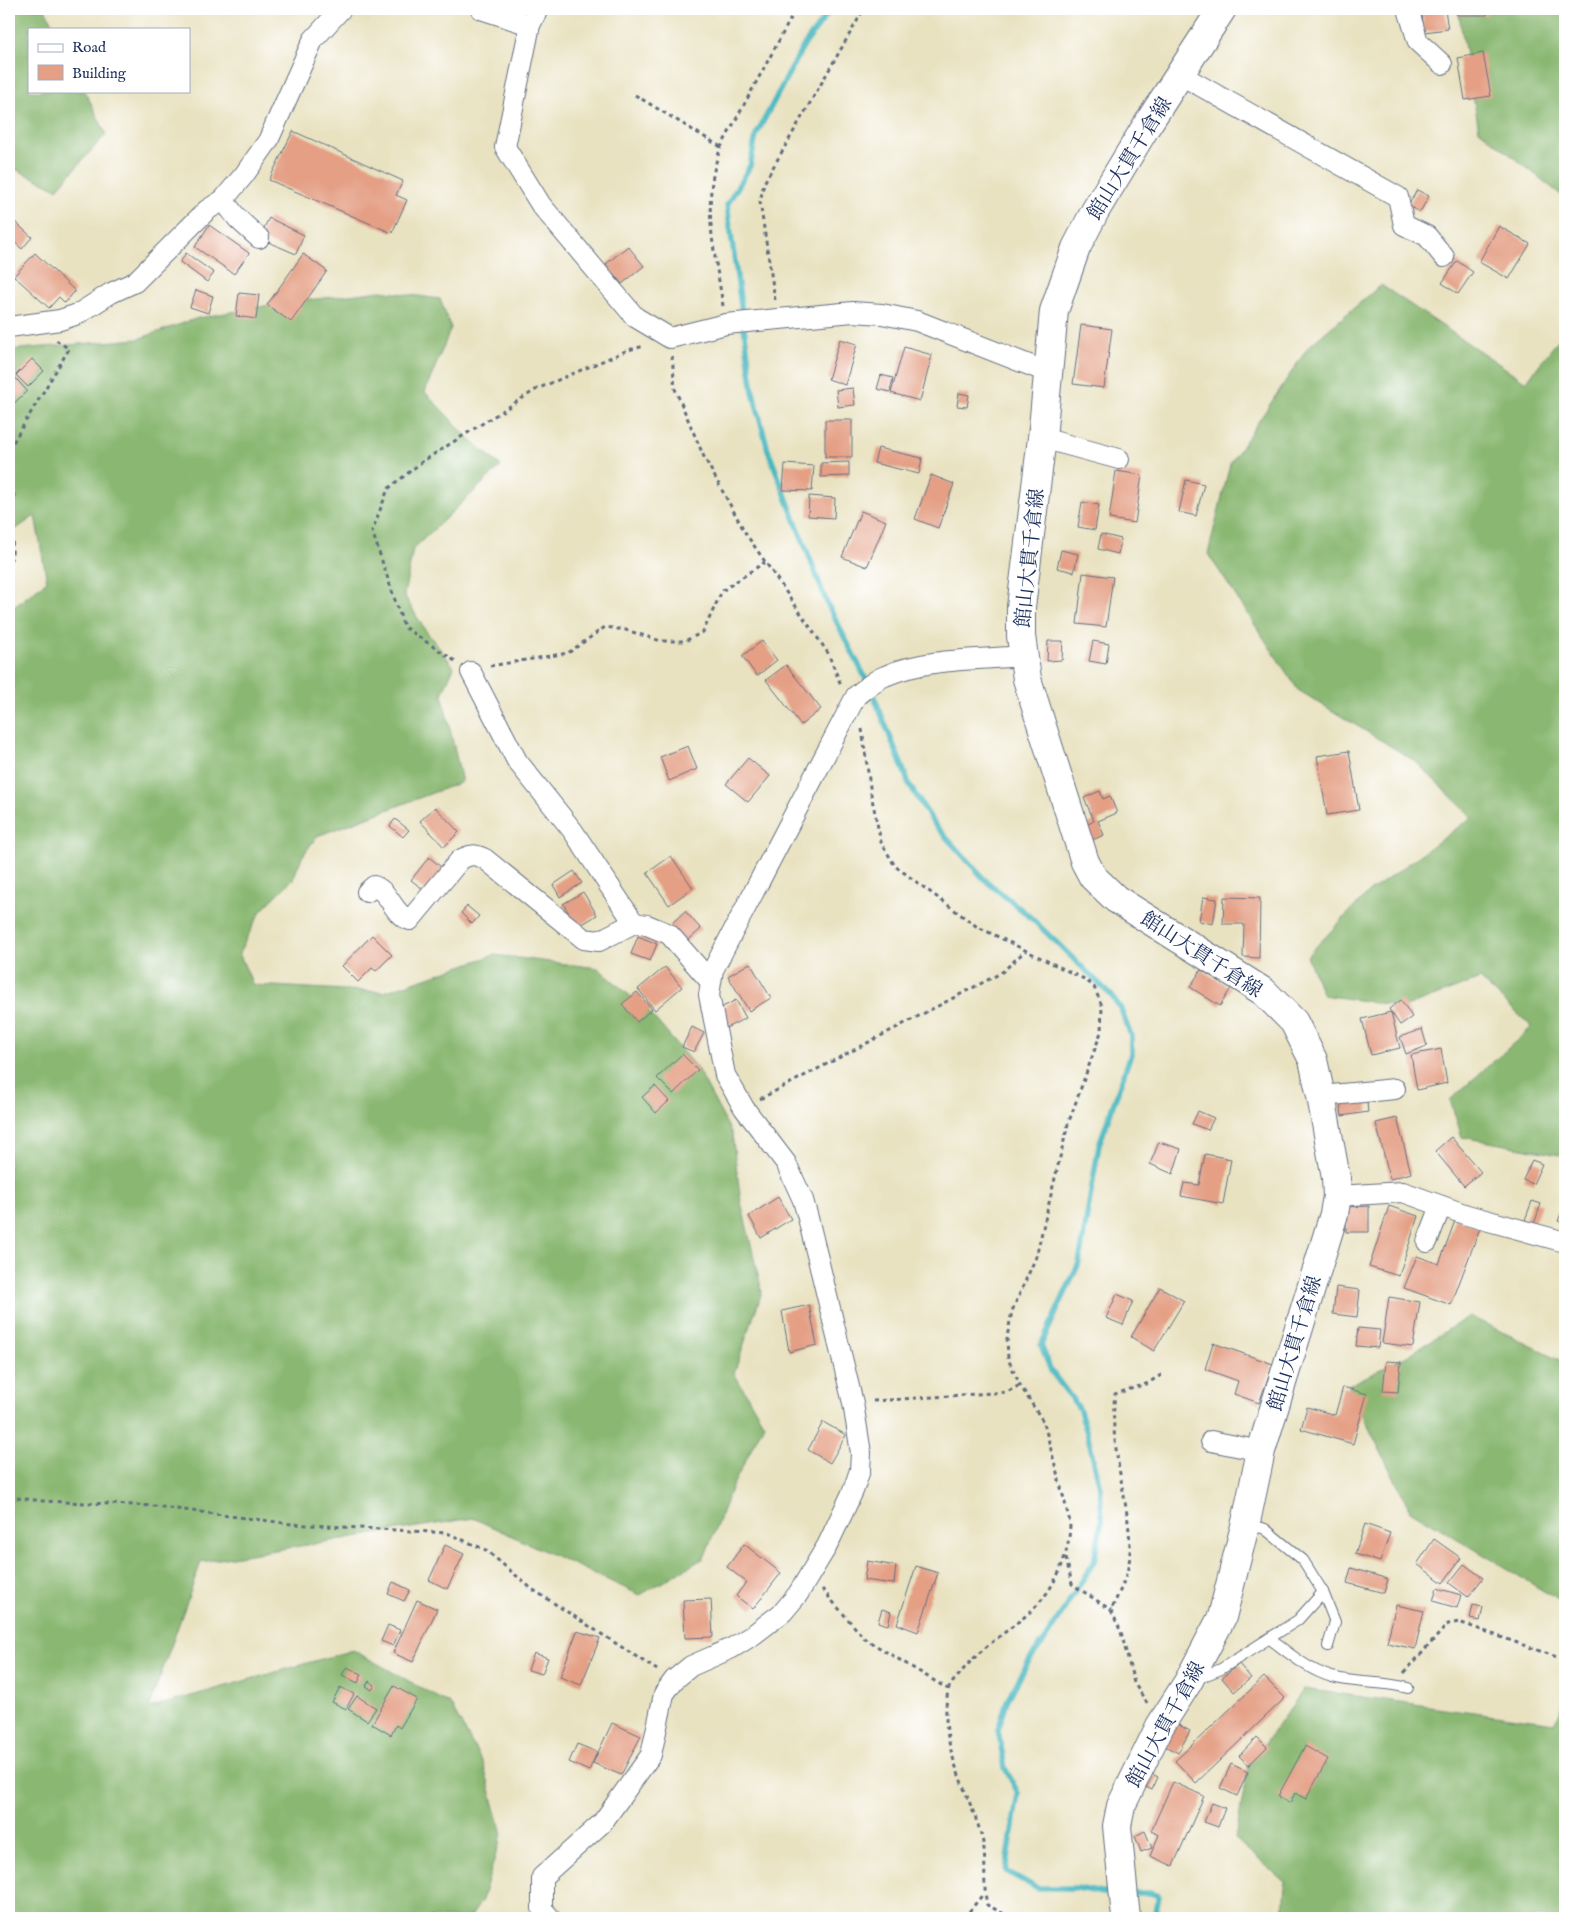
<svg xmlns="http://www.w3.org/2000/svg" width="1574" height="1927" font-family="'IM FELL English','Noto Serif JP',serif">
	<style>
		.forest { fill: #8ab872; stroke: #527468 }
		.lines { fill: none; stroke-linecap: round; stroke-linejoin: round }
		.stream { stroke: #49b8c1; stroke-width: 5.5 }
		.building { fill: #e49f84 }
		.service-casing { stroke: #636e81; stroke-width: 12 }
		.minor-casing { stroke: #636e81; stroke-width: 22 }
		.secondary-casing { stroke: #636e81; stroke-width: 30 }
		.path { stroke: #636e81; stroke-width: 3; stroke-dasharray: 4 4; stroke-linecap: butt }
		.service { stroke: #fff; stroke-width: 10 }
		.minor { stroke: #fff; stroke-width: 20 }
		.secondary { stroke: #fff; stroke-width: 28 }
		.labels { text-anchor: middle; stroke-width: 4.5; stroke-linejoin: round; paint-order: stroke }
		.street-label { font-size: 20px; fill: #1b2f5e; stroke: #fff }
	</style>
	<rect width="100%" height="100%" fill="#fff"/>
	<filter id="ink" filterUnits="userSpaceOnUse"><feTurbulence type="fractalNoise" baseFrequency=".02" numOctaves="2"/><feDisplacementMap in="SourceGraphic" scale="10" xChannelSelector="R" yChannelSelector="G"/><feConvolveMatrix kernelMatrix="1 2 1 2 8 2 1 2 1" color-interpolation-filters="sRGB"/></filter>
	<filter id="wash" filterUnits="userSpaceOnUse"><feTurbulence type="fractalNoise" baseFrequency=".0096" numOctaves="4" result="noise"/><feDisplacementMap in="SourceGraphic" scale="20" xChannelSelector="R" yChannelSelector="G"/><feGaussianBlur stdDeviation="1.12" result="paint"/><feColorMatrix in="noise" values="0 0 0 0 0 0 0 0 0 0 0 0 0 0 0 0 0 1.4 0 .05"/><feComposite in="paint" operator="in"/></filter>
	<g filter="url(#wash)">
		<rect width="100%" height="100%" fill="#e9e2c1"/>
		<!-- forest -->
		<g class="forest">
			<polygon points="9,9 45,9 55,29 29,29 29,91 85,91 106,134 57,189 9,166"/>
			<polygon points="1458,9 1565,9 1565,198 1479,130"/>
			<polygon points="1381,285 1526,382 1565,331 1565,1156 1462,1137 1450,1100 1532,1027 1480,979 1406,1007 1323,995 1307,956 1367,894 1472,817 1415,761 1298,690 1208,554 1230,464 1309,346"/>
			<polygon points="381,291 440,299 451,328 425,392 469,439 501,466 413,549 404,595 423,627 454,667 442,694 462,782 317,836 302,857 293,879 261,911 239,953 253,985 384,992 494,955 598,968 650,1013 698,1070 732,1134 741,1202 762,1292 734,1373 764,1424 731,1489 704,1558 640,1595 473,1518 201,1562 149,1708 353,1650 450,1704 483,1763 502,1834 482,1900 470,1918 9,1918 9,611 47,581 35,516 9,534 9,350 138,339 198,318 276,304"/>
			<polygon points="1469,1316 1565,1362 1565,1604 1410,1510 1348,1386 1407,1356"/>
			<polygon points="1304,1689 1554,1723 1565,1702 1565,1918 1283,1918 1285,1882 1235,1839 1249,1765"/>
		</g>
		<g class="lines">
			<!-- stream -->
			<g class="stream">
				<polyline points="831,9 804,45 756,135 750,166 727,205 753,392 768,450 827,603 867,681"/>
				<polyline points="871,689 910,786 935,825 985,880 1028,915 1111,995 1120,1007 1131,1036 1131,1054 1099,1145 1079,1263 1041,1345 1051,1371 1079,1408 1088,1436 1100,1488 1102,1519 1094,1562 1044,1641 1030,1659 1007,1701 998,1730 1005,1768 1018,1793 1006,1871 1037,1888 1077,1888 1102,1893 1117,1893"/>
				<polyline points="1131,1893 1150,1893 1159,1896 1155,1918"/>
			</g>
		</g>
		<g id="blocks">
			<!-- building -->
			<g class="building">
				<polygon points="1457,9 1488,9 1487,15 1457,15"/>
				<polygon points="1445,10 1448,29 1424,32 1422,13"/>
				<polygon points="1483,53 1491,96 1465,100 1458,58"/>
				<polygon points="293,131 403,181 396,195 407,200 392,233 269,180"/>
				<polygon points="1417,190 1429,196 1420,212 1408,206"/>
				<polygon points="269,218 304,235 296,254 259,238"/>
				<polygon points="15,222 32,237 22,249 9,237 9,229"/>
				<polygon points="209,225 249,253 234,274 195,247"/>
				<polygon points="1499,226 1530,244 1509,279 1479,262"/>
				<polygon points="628,246 644,266 622,284 606,264"/>
				<polygon points="35,253 75,291 65,303 59,297 49,308 14,276"/>
				<polygon points="186,253 214,273 207,282 180,262"/>
				<polygon points="303,254 327,271 291,322 267,305"/>
				<polygon points="1457,261 1473,272 1458,294 1442,283"/>
				<polygon points="196,290 213,296 208,313 190,307"/>
				<polygon points="239,293 259,295 256,319 236,316"/>
				<polygon points="1081,325 1112,329 1104,388 1073,384"/>
				<polygon points="840,339 857,344 845,385 828,379"/>
				<polygon points="904,347 932,355 920,401 891,393"/>
				<polygon points="32,359 44,371 28,387 16,375"/>
				<polygon points="12,374 27,391 9,408 9,377"/>
				<polygon points="881,375 893,378 890,392 877,389"/>
				<polygon points="853,388 855,405 838,407 836,390"/>
				<polygon points="959,393 969,395 967,407 957,406"/>
				<rect x="825" y="420" width="27" height="37"/>
				<polygon points="878,448 922,458 919,474 874,463"/>
				<polygon points="849,462 849,476 821,477 821,463"/>
				<polygon points="785,464 814,466 812,491 783,490"/>
				<polygon points="1116,471 1142,475 1135,523 1109,519"/>
				<polygon points="931,475 954,484 938,528 915,519"/>
				<polygon points="1186,480 1204,484 1196,516 1179,512"/>
				<polygon points="809,496 835,498 834,518 808,516"/>
				<polygon points="1082,502 1099,505 1095,530 1078,527"/>
				<polygon points="861,511 886,521 867,567 842,557"/>
				<polygon points="1101,534 1121,539 1118,554 1098,549"/>
				<polygon points="1061,550 1078,554 1074,572 1057,568"/>
				<polygon points="1083,573 1113,577 1106,627 1077,624"/>
				<polygon points="762,641 777,660 757,676 742,656"/>
				<polygon points="1048,641 1063,641 1062,660 1047,661"/>
				<polygon points="1093,641 1109,644 1106,664 1089,661"/>
				<polygon points="786,665 821,709 801,725 766,680"/>
				<polygon points="688,746 697,769 669,781 660,757"/>
				<polygon points="1349,751 1359,810 1327,815 1317,756"/>
				<polygon points="748,758 770,776 748,802 726,784"/>
				<polygon points="1100,791 1103,799 1110,796 1117,813 1098,821 1104,835 1090,841 1084,826 1094,821 1084,798"/>
				<polygon points="435,807 459,832 444,847 420,821"/>
				<polygon points="395,819 409,830 403,837 390,826"/>
				<polygon points="671,856 693,888 669,905 647,873"/>
				<polygon points="429,857 446,871 428,893 411,880"/>
				<polygon points="574,871 582,883 560,897 553,885"/>
				<polygon points="583,892 597,915 578,927 563,904"/>
				<polygon points="1203,897 1217,899 1213,924 1199,921"/>
				<polygon points="1224,897 1260,898 1259,958 1243,957 1244,924 1223,924"/>
				<polygon points="467,906 479,916 472,924 461,913"/>
				<polygon points="685,911 701,929 684,944 669,926"/>
				<polygon points="372,935 392,955 376,971 372,968 358,982 342,966"/>
				<polygon points="638,936 657,944 650,961 631,954"/>
				<polygon points="750,963 771,998 749,1011 728,976"/>
				<polygon points="665,967 682,987 655,1010 638,989"/>
				<polygon points="1201,970 1231,988 1220,1006 1190,987"/>
				<polygon points="637,992 652,1009 637,1022 622,1004"/>
				<polygon points="736,1000 746,1018 726,1028 717,1010"/>
				<polygon points="1401,1000 1412,1017 1400,1025 1389,1009"/>
				<polygon points="1391,1012 1400,1048 1371,1055 1362,1019"/>
				<polygon points="692,1027 704,1033 694,1052 682,1047"/>
				<polygon points="1422,1029 1427,1046 1406,1054 1400,1037"/>
				<polygon points="1441,1049 1447,1083 1417,1090 1411,1055"/>
				<polygon points="682,1054 698,1070 673,1094 657,1078"/>
				<polygon points="655,1086 669,1101 656,1113 642,1097"/>
				<polygon points="1366,1093 1368,1112 1342,1116 1339,1097"/>
				<polygon points="1198,1111 1214,1118 1208,1130 1192,1124"/>
				<polygon points="1397,1118 1411,1173 1390,1179 1376,1123"/>
				<polygon points="1451,1137 1481,1172 1464,1186 1435,1151"/>
				<polygon points="1159,1142 1181,1149 1173,1174 1150,1164"/>
				<polygon points="1205,1154 1231,1159 1223,1204 1181,1196 1184,1183 1199,1185"/>
				<polygon points="1532,1160 1542,1164 1533,1184 1523,1180"/>
				<polygon points="778,1197 791,1219 761,1238 749,1216"/>
				<polygon points="1532,1201 1541,1204 1534,1224 1525,1220"/>
				<polygon points="1565,1204 1565,1224 1558,1221"/>
				<polygon points="1369,1206 1369,1232 1346,1232 1346,1207"/>
				<polygon points="1389,1206 1418,1216 1399,1276 1369,1267"/>
				<polygon points="1456,1218 1480,1228 1451,1305 1404,1288 1417,1256 1439,1264"/>
				<polygon points="1160,1287 1184,1301 1154,1351 1131,1337"/>
				<polygon points="1336,1287 1360,1290 1357,1317 1333,1314"/>
				<polygon points="1117,1294 1133,1301 1123,1325 1106,1318"/>
				<polygon points="1389,1297 1420,1302 1413,1347 1382,1343"/>
				<polygon points="809,1305 817,1345 789,1352 782,1311"/>
				<polygon points="1358,1328 1380,1330 1378,1348 1356,1346"/>
				<polygon points="1213,1343 1273,1364 1259,1403 1234,1394 1238,1381 1205,1369"/>
				<polygon points="1386,1361 1401,1362 1398,1392 1383,1391"/>
				<polygon points="1343,1387 1367,1394 1353,1444 1301,1429 1307,1407 1335,1415"/>
				<polygon points="823,1422 846,1435 830,1463 808,1450"/>
				<polygon points="1365,1524 1390,1533 1380,1562 1355,1554"/>
				<polygon points="1434,1539 1461,1558 1443,1583 1417,1564"/>
				<polygon points="744,1544 781,1573 753,1609 736,1596 746,1582 727,1567"/>
				<polygon points="445,1545 464,1554 447,1589 429,1580"/>
				<polygon points="867,1561 896,1566 894,1584 864,1580"/>
				<polygon points="1464,1564 1483,1578 1468,1597 1449,1583"/>
				<polygon points="916,1566 938,1573 918,1632 897,1624"/>
				<polygon points="1351,1568 1388,1579 1384,1593 1347,1583"/>
				<polygon points="393,1582 410,1590 404,1601 388,1594"/>
				<polygon points="1437,1588 1461,1595 1457,1608 1433,1601"/>
				<polygon points="711,1599 713,1637 685,1638 683,1600"/>
				<polygon points="417,1600 437,1609 413,1662 393,1653"/>
				<polygon points="1396,1605 1424,1611 1415,1649 1387,1643"/>
				<polygon points="1473,1605 1483,1607 1480,1621 1470,1619"/>
				<polygon points="882,1609 891,1612 888,1625 878,1622"/>
				<polygon points="388,1625 400,1630 393,1646 381,1641"/>
				<polygon points="577,1631 600,1638 581,1685 560,1677"/>
				<polygon points="534,1653 548,1658 542,1674 528,1670"/>
				<polygon points="1239,1664 1251,1678 1234,1692 1222,1678"/>
				<polygon points="347,1667 362,1674 358,1683 342,1675"/>
				<polygon points="1264,1677 1285,1698 1196,1783 1175,1761"/>
				<polygon points="369,1681 375,1685 372,1690 366,1686"/>
				<polygon points="394,1686 417,1699 400,1728 396,1725 391,1735 372,1724"/>
				<polygon points="340,1687 354,1694 346,1709 332,1702"/>
				<polygon points="357,1696 376,1708 367,1721 348,1709"/>
				<polygon points="612,1723 641,1736 621,1775 593,1763"/>
				<polygon points="1175,1723 1190,1731 1178,1753 1163,1745"/>
				<polygon points="1257,1737 1267,1747 1249,1765 1239,1756"/>
				<polygon points="577,1744 597,1752 589,1771 569,1762"/>
				<polygon points="1305,1746 1328,1759 1306,1799 1295,1793 1290,1803 1278,1796"/>
				<polygon points="1231,1764 1248,1772 1237,1796 1220,1788"/>
				<polygon points="1148,1772 1158,1777 1152,1790 1142,1785"/>
				<polygon points="1173,1782 1204,1796 1173,1866 1150,1856 1159,1835 1151,1831"/>
				<polygon points="1212,1803 1225,1808 1218,1827 1204,1822"/>
				<polygon points="1145,1831 1152,1848 1141,1852 1135,1836"/>
			</g>
		</g>
	</g>
	<g filter="url(#ink)">
		<use href="#blocks" fill-opacity="0" stroke="#636e81" stroke-width="1"/>
		<g class="lines">
			<defs>
				<g id="service">
					<polyline points="1247,1523 1265,1529 1303,1560 1323,1592 1335,1622 1328,1646"/>
					<path d="M1270,1639C1289,1653 1308,1670 1332,1677C1356,1684 1383,1681 1408,1688"/>
					<polyline points="1196,1679 1221,1669 1298,1620 1323,1592"/>
				</g>
				<g id="minor">
					<polyline points="481,9 530,25"/>
					<polyline points="538,9 530,25 505,147 541,205 635,317 670,338 726,324 853,312 882,314 917,321 1047,372"/>
					<polyline points="1408,9 1418,42 1442,64"/>
					<polyline points="1181,75 1398,197 1404,225 1427,236 1444,257"/>
					<polyline points="223,200 238,219 259,238"/>
					<polyline points="9,327 60,320 78,314 111,293 135,282 207,210 223,200 244,175 268,141 313,40 341,9"/>
					<polyline points="1042,438 1119,459"/>
					<polyline points="471,672 517,761 573,831 634,923"/>
					<path d="M367,892L374,886C391,892 393,916 410,920L460,860C470,854 475,854 485,859L584,939L599,941L634,923L647,925L669,934L710,981"/>
					<polyline points="1321,1096 1395,1089"/>
					<polyline points="1337,1196 1403,1192 1467,1215 1565,1242"/>
					<polyline points="1427,1242 1441,1206"/>
					<polyline points="1211,1441 1261,1451"/>
					<path d="M550,1918L542,1909V1877L602,1823L651,1755L664,1694L674,1680L691,1666L732,1648L753,1635L783,1612L798,1594L827,1546L853,1491L860,1470L861,1453L853,1403L808,1218L803,1200L786,1163L744,1108L725,1075L709,995L713,970L856,696C865,689 874,680 885,676C924,658 980,660 1024,656"/>
				</g>
				<polyline id="secondary" points="1126,1918 1117,1826 1121,1806 1160,1726 1188,1682 1222,1617 1246,1522 1261,1451 1334,1214 1337,1196 1336,1178 1321,1096 1313,1060 1294,1022 1264,992 1116,899 1093,877 1085,862 1027,679 1021,636 1021,607 1042,438 1054,311 1076,248 1095,211 1147,125 1222,9"/>
			</defs>
			<!-- service casing -->
			<use href="#service" class="service-casing"/>
			<!-- minor casing -->
			<use href="#minor" class="minor-casing"/>
			<!-- secondary casing -->
			<use href="#secondary" class="secondary-casing"/>
			<!-- path -->
			<g class="path">
				<polyline points="635,95 721,147"/>
				<polyline points="775,300 760,202 764,183 864,9"/>
				<path d="M723,306C715,251 700,202 721,147L796,9"/>
				<polyline points="672,356 675,389 704,457 746,534 828,653 841,685"/>
				<polyline points="9,449 69,349 56,340"/>
				<polyline points="9,489 14,491 12,557 9,562"/>
				<polyline points="455,661 404,627 372,531 388,489 423,461 537,389 628,350 645,346"/>
				<polyline points="490,666 568,653 605,627 626,630 661,641 685,641 703,632 722,591 765,562"/>
				<path d="M862,729L871,794L881,842L895,866L976,926L1086,980L1094,987L1102,1006L1101,1032L1068,1124L1036,1257L1012,1311L1007,1337L1008,1359L1020,1385L1044,1423L1070,1522C1070,1555 1055,1590 1029,1613C1007,1632 982,1647 963,1670C959,1676 949,1684 948,1691C938,1744 966,1786 981,1834C988,1858 982,1881 987,1905L1012,1918"/>
				<polyline points="760,1099 1001,973 1025,951"/>
				<polyline points="873,1401 1007,1392 1020,1385"/>
				<polyline points="9,1497 43,1501 154,1506 292,1524 447,1533 486,1550 532,1589 657,1670"/>
				<polyline points="1066,1558 1072,1584 1111,1610"/>
				<polyline points="822,1589 865,1639 948,1689"/>
				<polyline points="1404,1673 1448,1624 1459,1622 1565,1660"/>
				<path d="M1147,1703L1134,1683L1121,1632L1111,1610C1120,1591 1130,1572 1130,1551C1130,1499 1108,1448 1115,1394L1146,1384L1163,1374"/>
				<polyline points="964,1918 984,1893"/>
				<polyline points="1094,1918 1103,1916"/>
			</g>
			<!-- service -->
			<use href="#service" class="service"/>
			<!-- minor -->
			<use href="#minor" class="minor"/>
			<!-- secondary -->
			<use href="#secondary" class="secondary"/>
		</g>
	</g>
	<g class="labels">
		<!-- street labels -->
		<g class="street-label">
			<text transform="translate(1129 158) rotate(-58)" y="7">館山大貫千倉線</text>
			<text transform="translate(1029 558) rotate(-84)" y="7">館山大貫千倉線</text>
			<text transform="translate(1202 954) rotate(33)" y="7">館山大貫千倉線</text>
			<text transform="translate(1294 1343) rotate(-73)" y="7">館山大貫千倉線</text>
			<text transform="translate(1165 1724) rotate(-61)" y="7">館山大貫千倉線</text>
		</g>
	</g>
	<!-- margin -->
	<rect width="1574" height="1927" fill="none" stroke="#fff" stroke-width="30"/>
	<!-- legend -->
	<rect x="28" y="28" width="162" height="65" fill="#ffffff" stroke="#a4acbf"/>
	<rect x="38" y="44" width="25" height="8" fill="#ffffff" stroke="#a4acbf"/>
	<text x="72" y="52" font-size="15" fill="#1b2f5e">Road</text>
	<rect x="38" y="65" width="25" height="15" fill="#e49f84" stroke="#a4acbf"/>
	<text x="72" y="78" font-size="15" fill="#1b2f5e">Building</text>
</svg>
